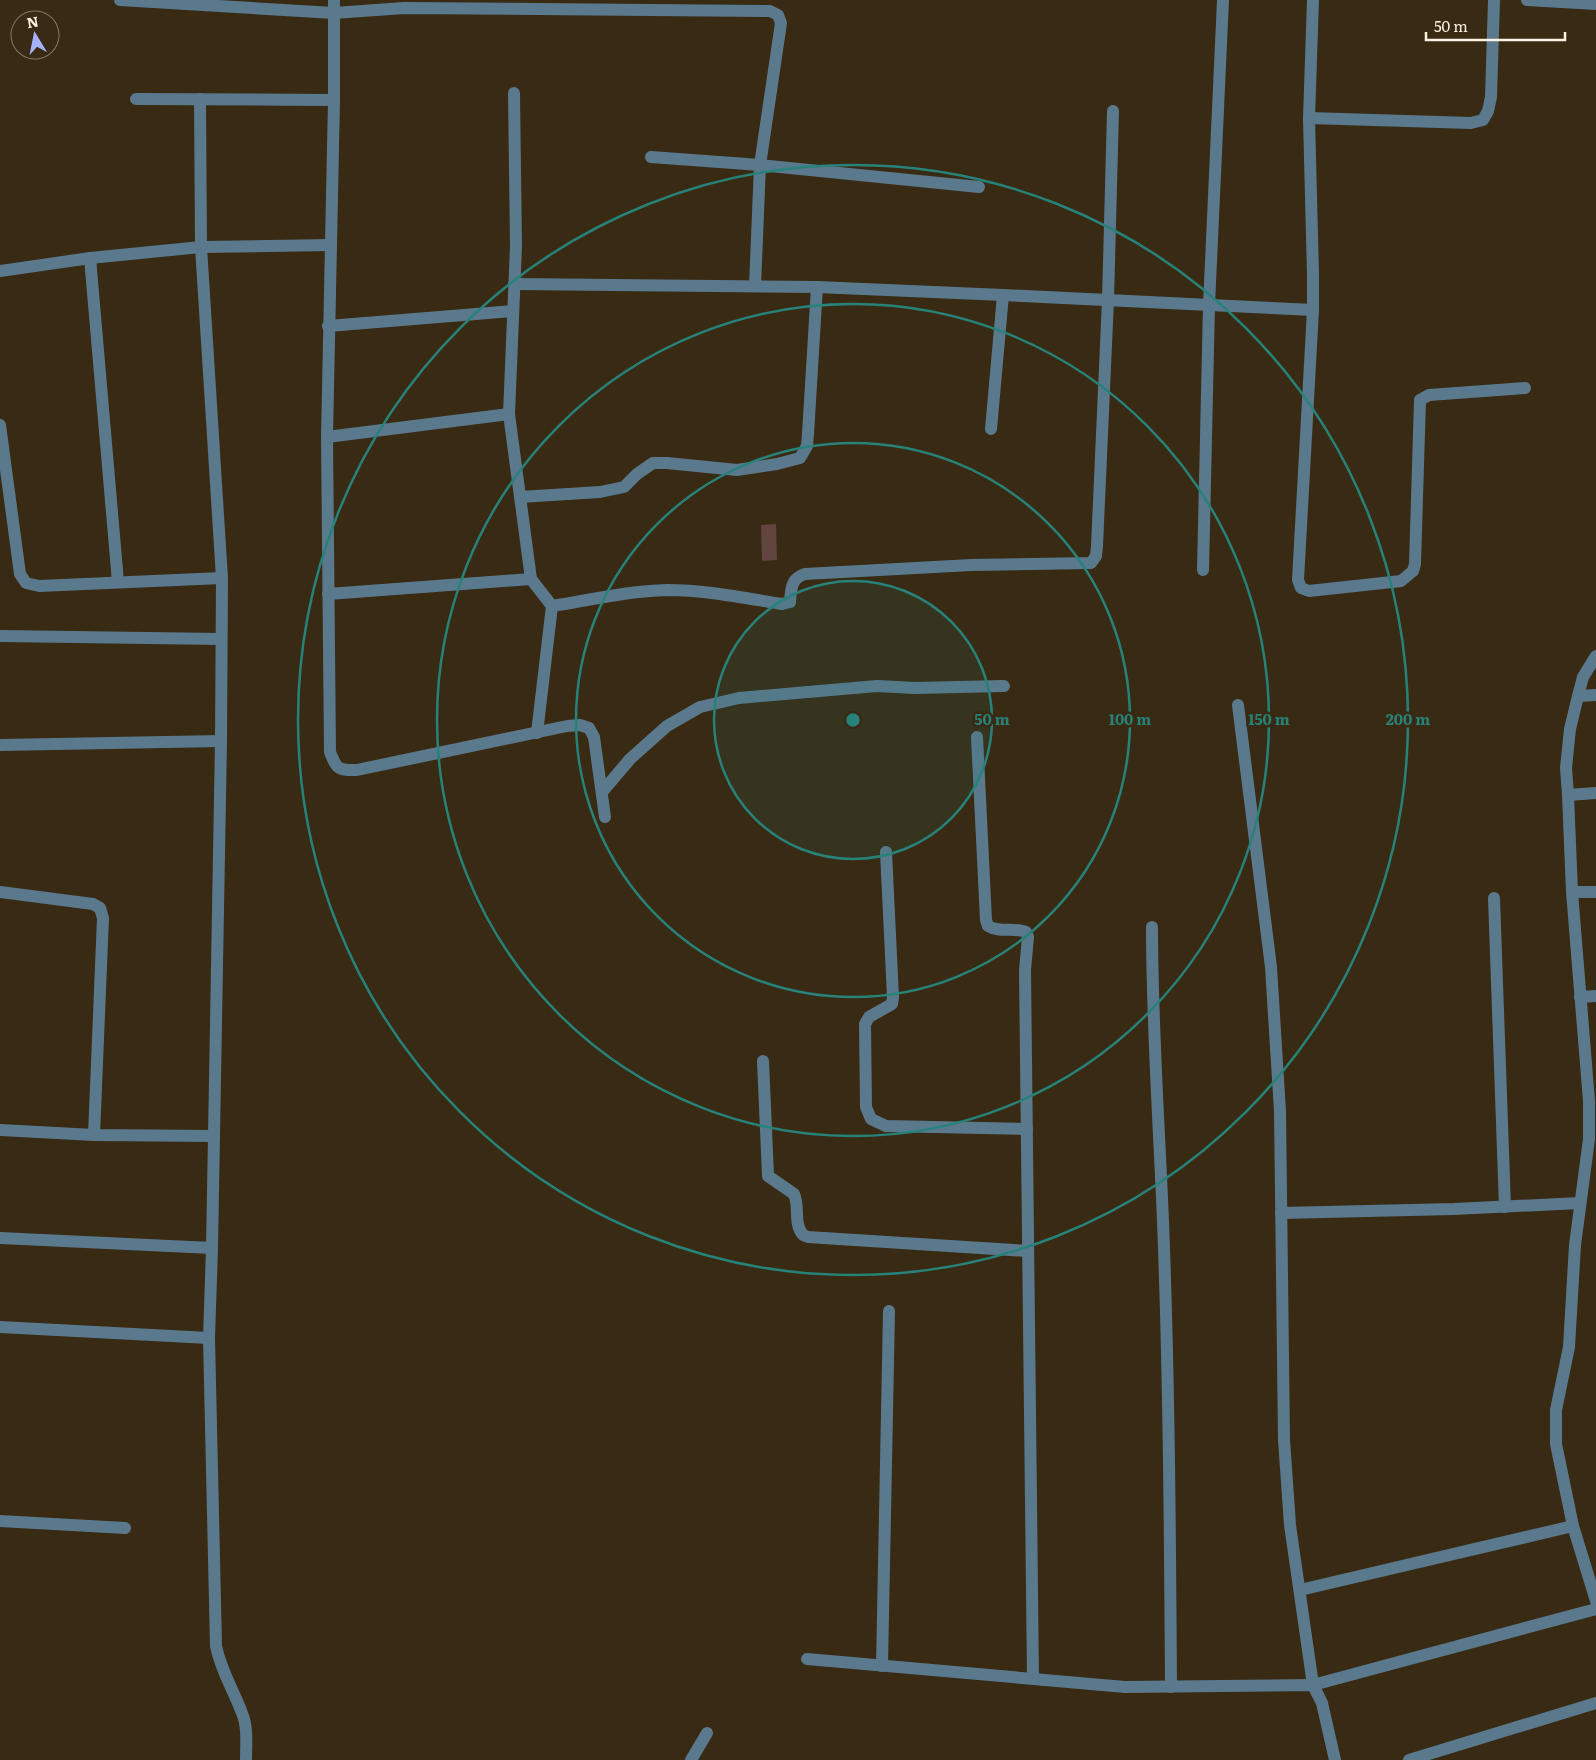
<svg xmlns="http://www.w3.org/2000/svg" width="1596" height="1760" font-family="Literata,serif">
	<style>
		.building { fill: #61453e }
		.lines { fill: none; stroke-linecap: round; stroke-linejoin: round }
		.minor { stroke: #5a798d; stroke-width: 12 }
		.ring { fill: none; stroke: #27827a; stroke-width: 2.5 }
		.centre { fill: #27827a; stroke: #382a13; stroke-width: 2.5 }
		.ring-label { font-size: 15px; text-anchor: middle; font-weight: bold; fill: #27827a; stroke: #382a13; stroke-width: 5; stroke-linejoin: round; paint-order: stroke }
	</style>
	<rect width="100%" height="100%" fill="#382a13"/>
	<!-- building -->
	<polygon class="building" points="776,524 777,560 762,561 761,525"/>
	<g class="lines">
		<!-- minor -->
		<g class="minor">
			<polyline points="120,0 334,13 404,8 770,11 778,15 781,23 760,165 979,187"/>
			<path d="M334,0V100L327,437L330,752C337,770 338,770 357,770L567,726L580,725L589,728L594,737L605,817"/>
			<polyline points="1313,0 1309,118 1313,275 1313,310 1298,580 1301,588 1309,591 1401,581 1413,571 1415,564 1420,400 1429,395 1525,388"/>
			<polyline points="1527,0 1596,4"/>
			<polyline points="514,93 516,246 509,414 531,579 552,606 537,733"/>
			<polyline points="136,99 334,100"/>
			<path d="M200,99L201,247L222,578L221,741L212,1248L209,1338L216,1646C221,1671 233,1689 242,1713C248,1727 246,1745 246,1760"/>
			<polyline points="1309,118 1471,123 1483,120 1488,111 1491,97 1494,0"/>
			<polyline points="651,157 760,165 755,286"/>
			<polyline points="90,258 118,582"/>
			<polyline points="0,271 90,258 201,247 330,245"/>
			<polyline points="514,284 817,287 1003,295 1313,310"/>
			<polyline points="328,326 513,311"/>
			<polyline points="0,425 20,574 26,583 39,586 222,578"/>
			<polyline points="991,429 1003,295"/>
			<polyline points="327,437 509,414"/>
			<polyline points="520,497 600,492 624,487 637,474 653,463 667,463 737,470 777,464 800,458 807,446 808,434 817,287"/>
			<polyline points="1203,570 1209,305 1223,0"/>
			<polyline points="328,594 531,579"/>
			<path d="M552,606C590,600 628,591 667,590C705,590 744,598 782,604L790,602C791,589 791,578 805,574L971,565L1091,563L1096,556L1097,546L1108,300L1113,111"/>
			<polyline points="0,636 221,639"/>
			<polyline points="1596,656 1583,677 1578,696 1570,729 1566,768 1568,795 1572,892 1589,1101 1589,1139 1575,1245 1569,1347 1556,1410 1556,1444 1573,1526 1596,1601"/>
			<polyline points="1578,696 1596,695"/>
			<polyline points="1238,705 1271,967 1280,1111 1284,1440 1290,1525 1313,1685 1596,1609"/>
			<path d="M977,737L986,920L988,926C999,933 1014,927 1026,932L1028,937L1025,970L1033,1679"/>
			<polyline points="0,745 221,741"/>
			<polyline points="602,792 630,759 667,726 700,707 739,698 877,686 915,688 1004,686"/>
			<polyline points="1568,795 1596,793"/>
			<polyline points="886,852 893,997 892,1004 869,1017 865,1024 866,1107 871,1119 886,1126 1027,1129"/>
			<polyline points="0,892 93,904 100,908 103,918 94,1135"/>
			<polyline points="1572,892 1596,892"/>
			<polyline points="1494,898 1505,1207"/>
			<path d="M1152,927C1152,1025 1159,1123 1163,1221C1169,1376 1170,1531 1171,1687"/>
			<polyline points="1580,997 1596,996"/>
			<path d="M763,1061L768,1176L794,1194C800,1207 793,1223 803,1235L808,1237L1028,1251"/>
			<polyline points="0,1130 94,1135 214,1136"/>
			<polyline points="1281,1213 1454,1209 1580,1203"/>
			<polyline points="0,1238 212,1248"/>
			<polyline points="0,1327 209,1338"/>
			<polyline points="0,1521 125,1528"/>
			<polyline points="1300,1590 1573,1526"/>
			<polyline points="807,1659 1125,1687 1313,1685 1322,1703 1335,1760"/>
			<polyline points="882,1666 889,1311"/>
			<polyline points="691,1760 707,1733"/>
			<polyline points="1409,1760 1596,1703"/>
		</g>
	</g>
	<!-- distance rings -->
	<circle cx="853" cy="720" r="139" fill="#27827a" fill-opacity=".12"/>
	<g class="ring">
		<circle cx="853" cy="720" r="139"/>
		<circle cx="853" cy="720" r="277"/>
		<circle cx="853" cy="720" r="416"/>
		<circle cx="853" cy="720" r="555"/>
	</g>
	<circle cx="853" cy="720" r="8" class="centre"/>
	<g class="ring-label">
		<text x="992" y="725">50 m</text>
		<text x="1130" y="725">100 m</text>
		<text x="1269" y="725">150 m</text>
		<text x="1408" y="725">200 m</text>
	</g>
	<!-- north arrow -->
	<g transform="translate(35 35) rotate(350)"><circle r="24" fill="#382a13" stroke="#867a67"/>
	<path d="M0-4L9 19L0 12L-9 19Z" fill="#a5b1fc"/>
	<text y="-8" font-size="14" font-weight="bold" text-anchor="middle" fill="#fbf2e4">N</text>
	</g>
	<!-- scale -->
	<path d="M1426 32v8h139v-8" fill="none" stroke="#fbf2e4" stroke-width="2.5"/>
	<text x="1434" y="32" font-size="15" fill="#fbf2e4" stroke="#382a13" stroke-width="4" paint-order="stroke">50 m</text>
</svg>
